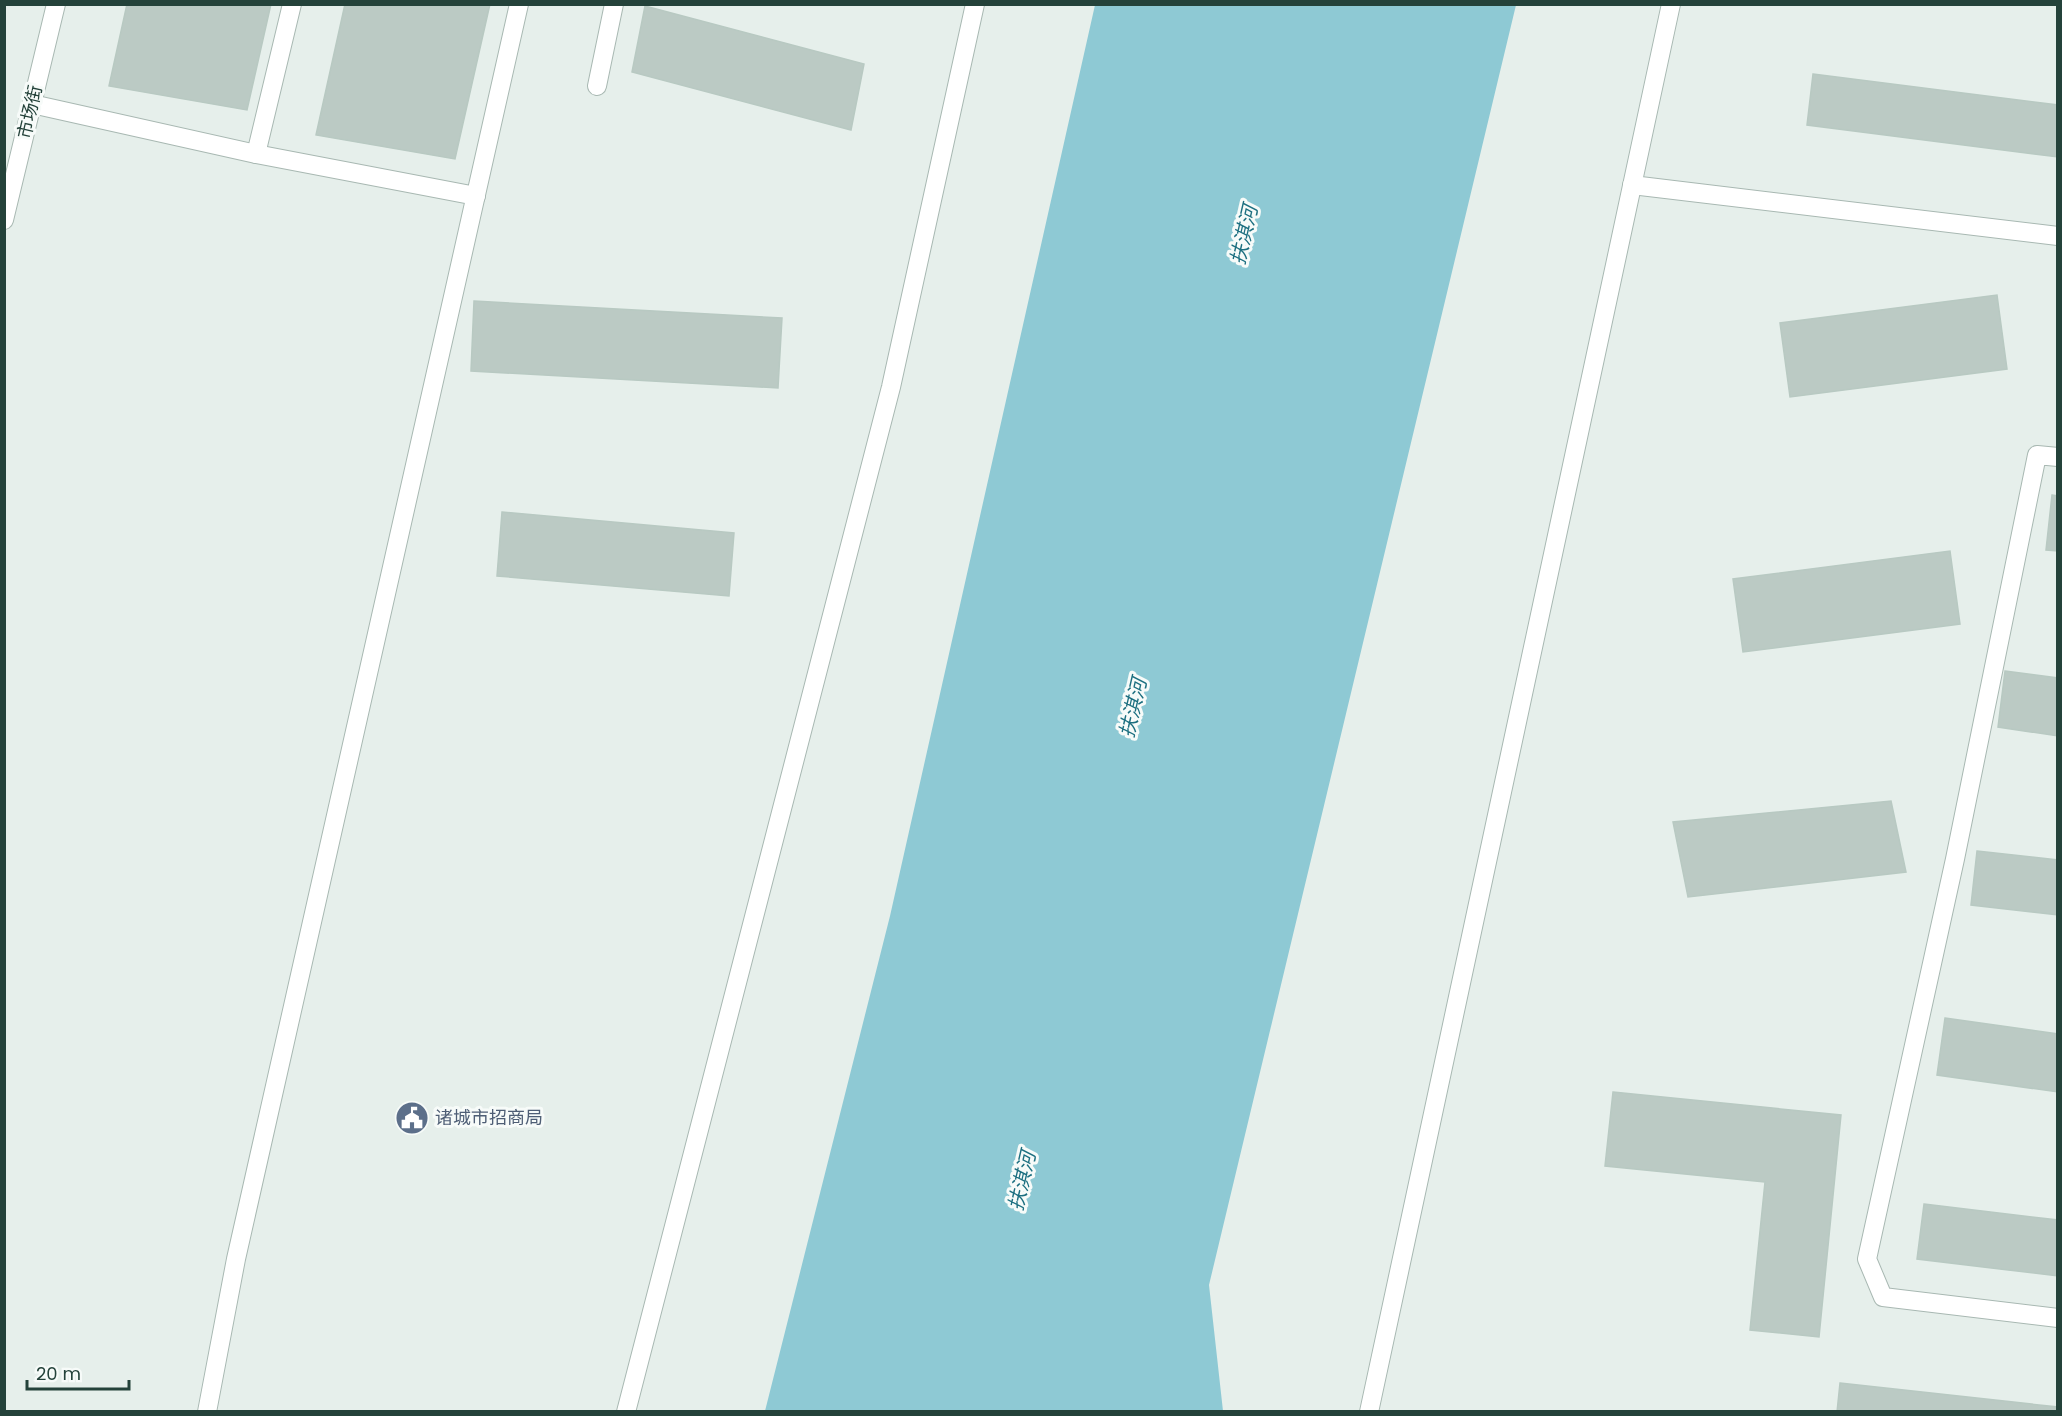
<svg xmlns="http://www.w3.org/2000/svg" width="2062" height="1416" font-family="Poppins,'Noto Sans SC',sans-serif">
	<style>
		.water { fill: #8ec9d4 }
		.building { fill: #bbcac4; stroke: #b8c9c2; stroke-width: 1.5 }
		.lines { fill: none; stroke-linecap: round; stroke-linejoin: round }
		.minor-casing { stroke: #a8b8b2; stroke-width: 20 }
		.minor { stroke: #fff; stroke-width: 18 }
		.labels { text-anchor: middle; stroke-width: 6; stroke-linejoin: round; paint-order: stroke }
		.street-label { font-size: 18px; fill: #24423a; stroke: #f7fbf9 }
		.service-label { font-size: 18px; fill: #4e5e75; stroke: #f7fbf9; text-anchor: start }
		.water-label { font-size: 20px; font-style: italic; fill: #1c6f80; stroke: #f7fbf9 }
	</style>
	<rect width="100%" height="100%" fill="#e6efeb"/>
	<!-- water -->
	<polygon class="water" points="1095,5 1516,5 1209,1285 1223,1411 765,1411 890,916"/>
	<!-- building -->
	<g class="building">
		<polygon points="127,4 271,4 247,110 109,86"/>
		<polygon points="345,4 490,4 455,159 316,135"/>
		<polygon points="645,6 864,64 851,130 632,72"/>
		<polygon points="1813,74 2058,105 2058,157 1807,125"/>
		<polygon points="1997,295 2007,369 1790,397 1780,323"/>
		<polygon points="474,301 782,318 778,388 471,371"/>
		<polygon points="2052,495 2058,496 2058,551 2046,550"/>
		<polygon points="502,512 734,533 729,596 497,576"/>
		<polygon points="1950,551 1960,624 1743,652 1733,579"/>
		<polygon points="2005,671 2058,678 2058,736 1998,727"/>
		<polygon points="1891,801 1906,872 1688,897 1673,822"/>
		<polygon points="1977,851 2058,860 2058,915 1971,905"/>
		<polygon points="1945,1018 2058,1034 2058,1092 1937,1075"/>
		<polygon points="1613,1092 1841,1115 1819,1337 1750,1330 1765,1182 1605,1166"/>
		<polygon points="1924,1204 2058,1220 2058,1276 1917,1259"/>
		<polygon points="1840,1383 2058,1407 2058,1412 1837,1412"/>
	</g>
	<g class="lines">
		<defs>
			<g id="minor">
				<polyline points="597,86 614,4"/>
				<polyline points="32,104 256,154 476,196"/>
				<polyline points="256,154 292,4"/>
				<polyline points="1632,185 2058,236"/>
				<polyline points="4,220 56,4"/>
				<polyline points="2058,457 2037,455 1955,859 1867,1259 1883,1297 2058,1318"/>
				<polyline points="207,1412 236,1259 519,4"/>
				<polyline points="626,1412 891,387 975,4"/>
				<polyline points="1369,1412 1671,4"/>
			</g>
		</defs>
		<!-- minor casing -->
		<use href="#minor" class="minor-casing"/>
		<!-- minor -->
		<use href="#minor" class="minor"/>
	</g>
	<!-- icons -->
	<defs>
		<symbol id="civic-disc" viewBox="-11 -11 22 22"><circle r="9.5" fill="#5c6f8a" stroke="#f7fbf9"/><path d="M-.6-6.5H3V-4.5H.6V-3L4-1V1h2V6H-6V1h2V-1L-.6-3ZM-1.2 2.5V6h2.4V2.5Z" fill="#fff"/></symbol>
	</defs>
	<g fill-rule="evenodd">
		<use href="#civic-disc" x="393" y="1099" width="38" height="38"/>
	</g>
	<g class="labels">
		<!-- street labels -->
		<g class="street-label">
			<text transform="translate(30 112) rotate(-77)" y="6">市场街</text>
		</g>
		<!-- service labels -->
		<g class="service-label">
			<text x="435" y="1124">诸城市招商局</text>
		</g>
		<!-- water labels -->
		<g class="water-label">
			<text transform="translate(1244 235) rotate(-77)" y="7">扶淇河</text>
			<text transform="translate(1133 708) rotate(-77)" y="7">扶淇河</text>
			<text transform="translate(1022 1181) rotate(-77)" y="7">扶淇河</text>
		</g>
	</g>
	<!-- border -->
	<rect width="2062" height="1416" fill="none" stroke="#24423a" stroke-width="12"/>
	<!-- scale -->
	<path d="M27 1380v9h102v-9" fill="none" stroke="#24423a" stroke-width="3"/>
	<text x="36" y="1380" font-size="18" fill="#24423a" stroke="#f7fbf9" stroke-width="4.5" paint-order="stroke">20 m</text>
</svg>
